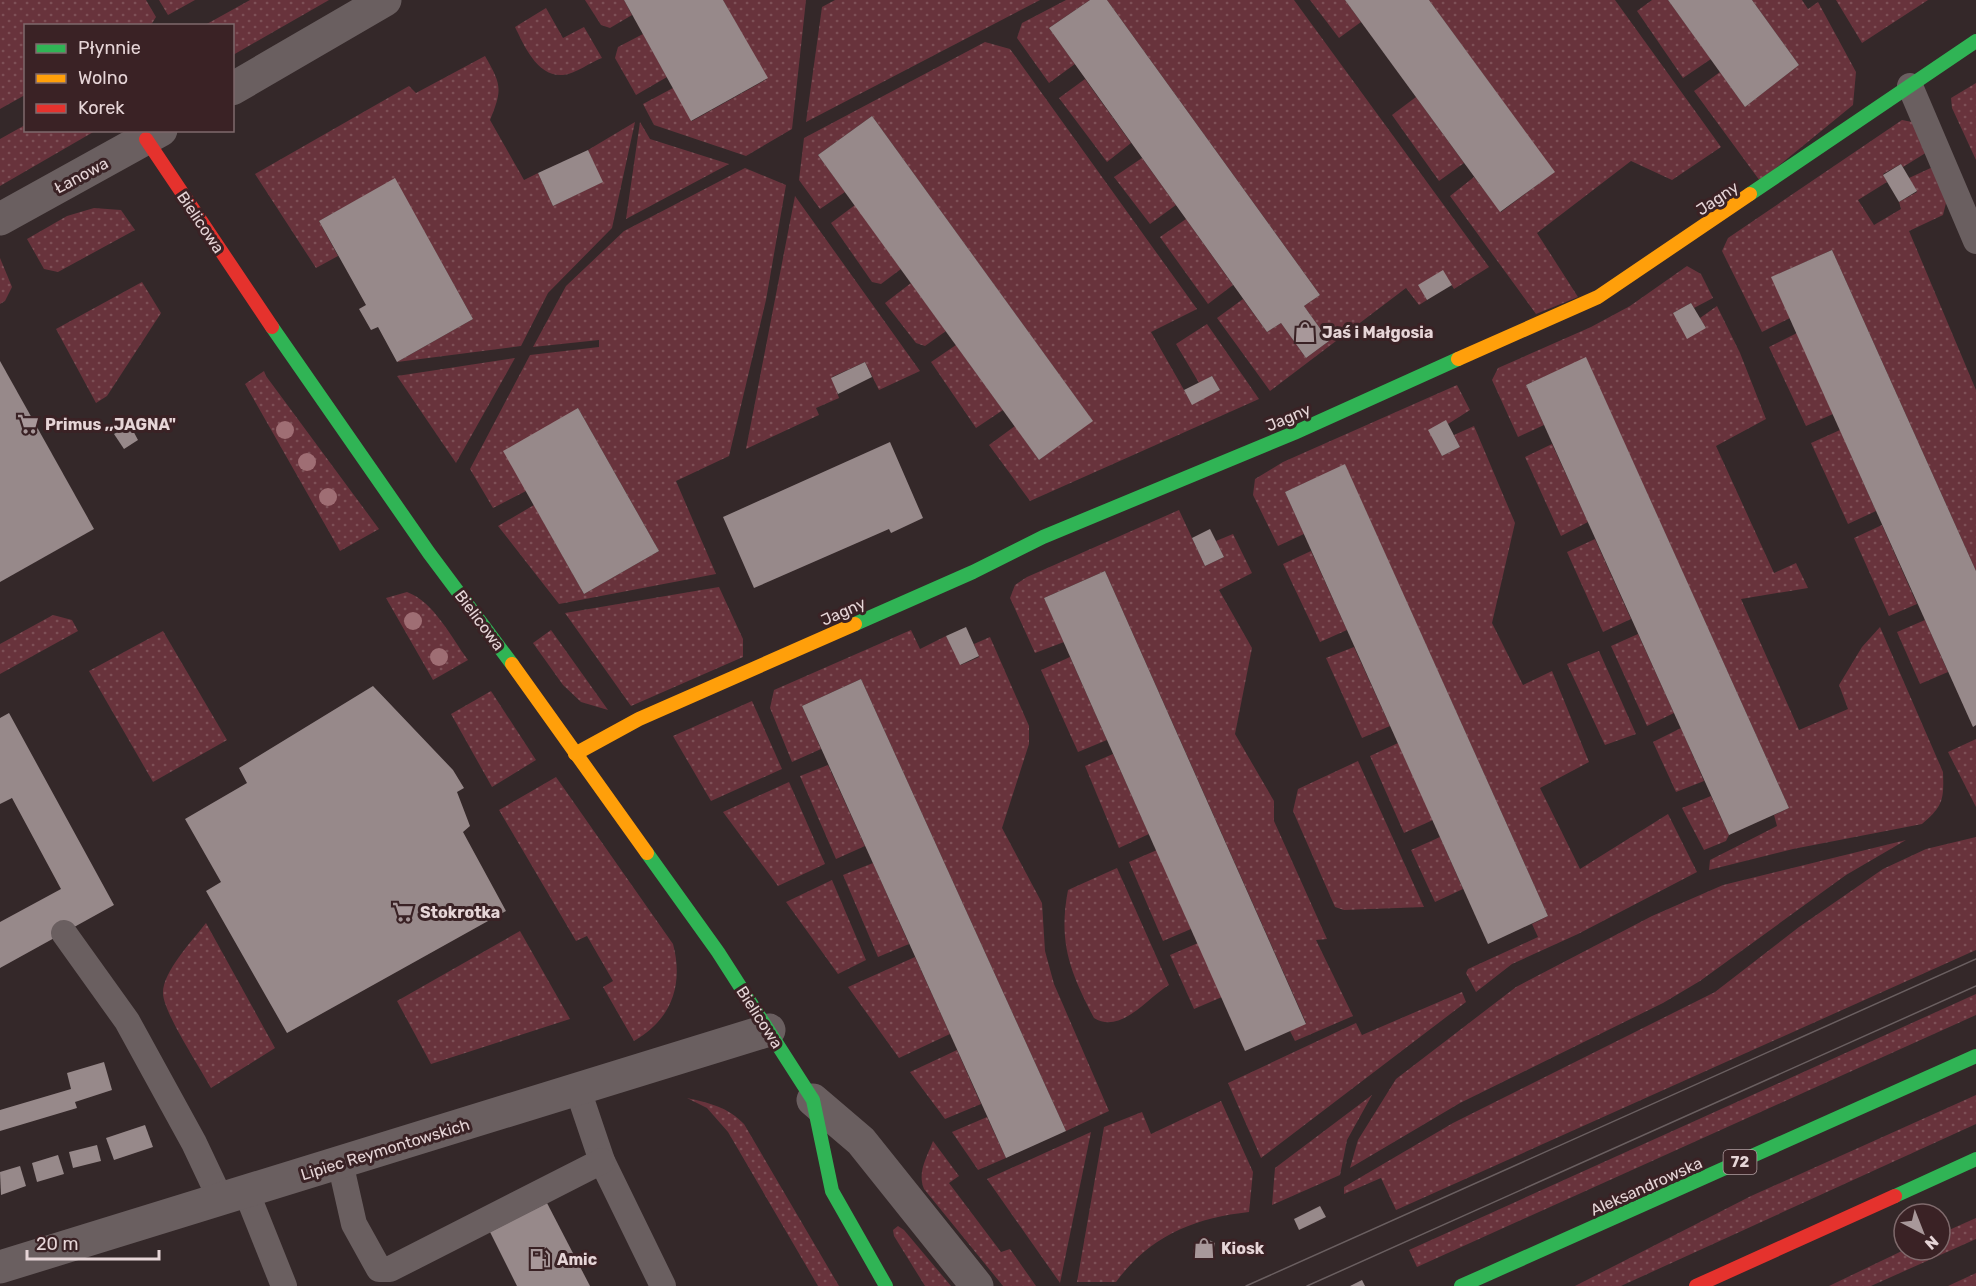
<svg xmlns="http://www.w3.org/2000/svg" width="1976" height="1286" font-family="Rubik,sans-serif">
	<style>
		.grass { fill: url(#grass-dots) }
		.building { fill: #97898a }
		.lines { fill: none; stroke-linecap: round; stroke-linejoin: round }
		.lane { stroke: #6a5f60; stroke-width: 26 }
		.street { stroke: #6a5f60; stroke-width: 33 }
		.fast { stroke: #30b455; stroke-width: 14 }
		.slow { stroke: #ff9f0a; stroke-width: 14 }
		.jam { stroke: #e5322d; stroke-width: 14 }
		.tram { stroke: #6a5f60; stroke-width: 1.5 }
		.tree { fill: #9f6e74 }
		.labels { text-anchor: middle; stroke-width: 6; stroke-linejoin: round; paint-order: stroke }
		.shield { fill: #3a2225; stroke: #b29fa2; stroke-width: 1.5 }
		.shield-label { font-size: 15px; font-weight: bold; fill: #e6d5d7 }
		.street-label { font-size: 16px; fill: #e6d5d7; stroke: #3a2225 }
		.poi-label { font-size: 16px; font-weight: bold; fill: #e6d5d7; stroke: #3a2225; text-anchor: start }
	</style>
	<defs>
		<pattern id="grass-dots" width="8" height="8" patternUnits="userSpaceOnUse" patternTransform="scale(1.5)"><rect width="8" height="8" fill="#68333c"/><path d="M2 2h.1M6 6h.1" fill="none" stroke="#7e5057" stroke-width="1.8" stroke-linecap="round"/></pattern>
	</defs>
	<rect width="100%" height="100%" fill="#342829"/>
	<!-- grass -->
	<g class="grass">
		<polygon points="0,0 146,0 156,17 151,25 26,26 25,95 0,109"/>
		<polygon points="159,0 195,0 168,15"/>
		<polygon points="250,0 329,0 233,55 232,26 205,25"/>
		<polygon points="585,0 624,0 632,15 610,28 601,25"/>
		<polygon points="723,0 806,0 792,129 746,156 654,125 643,104 673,88 692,121 767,79"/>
		<polygon points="835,0 1040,0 806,122 822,7"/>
		<polygon points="1066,0 1090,0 1049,28 1075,64 1049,83 1017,38 1022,23"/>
		<polygon points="1107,0 1294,0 1489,267 1454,289 1443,271 1419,285 1427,300 1419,305 1406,288 1270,391 1217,318 1243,299 1267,332 1281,323 1306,358 1329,341 1304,306 1320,295"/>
		<polygon points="1310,0 1345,0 1361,22 1339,38"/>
		<polygon points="1429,0 1615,0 1721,147 1672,180 1631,161 1537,233 1578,297 1536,314 1450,196 1474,177 1501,212 1554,172"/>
		<polygon points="1652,0 1668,0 1711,59 1683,78 1637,11"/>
		<polygon points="1752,0 1802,0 1808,9 1818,2 1856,72 1853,105 1760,181 1694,91 1720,72 1745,107 1799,65"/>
		<polygon points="1836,0 1928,0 1862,43"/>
		<path d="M546,8L563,38L584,27L602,58C591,62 575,74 563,75C537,77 524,45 515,27Z"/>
		<polygon points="643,34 667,77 636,95 615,58 618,47"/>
		<polygon points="985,42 1010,49 1197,309 1151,332 1192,404 1220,390 1212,376 1199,383 1176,344 1207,324 1259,399 1030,501 989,445 1015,426 1039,460 1092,420 872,116 818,155 845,192 820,209 799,180 804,138"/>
		<path d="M485,56C501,84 503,89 490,120L524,180L538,173L553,206L602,182L588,150L635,122L612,228L548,293L521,346L397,362L473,319L395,179L319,221L338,256L316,268L255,174L409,86L416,93Z"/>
		<polygon points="1085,79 1131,143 1107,162 1059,98"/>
		<polygon points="1976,83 1976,160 1952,108 1951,98"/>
		<polygon points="1416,97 1464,163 1439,181 1392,115"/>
		<polygon points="1902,120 1917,123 1932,149 1903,167 1901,164 1883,174 1887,182 1858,200 1874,225 1901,209 1899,202 1917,192 1909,178 1935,166 1949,191 1943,215 1909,231 1976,390 1976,571 1832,250 1772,277 1790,318 1762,332 1722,251 1728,238"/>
		<polygon points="640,122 650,139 729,164 626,219"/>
		<polygon points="25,125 26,130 95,131 0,186 0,139"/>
		<polygon points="1142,158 1176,205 1150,224 1114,177"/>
		<polygon points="745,168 786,185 766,300 729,456 676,481 716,574 559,604 498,526 534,505 584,594 659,551 578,408 526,491 493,508 470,469 530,355 599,347 599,340 533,347 566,286 624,231"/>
		<polygon points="795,196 920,371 879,390 865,362 832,377 839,398 816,408 819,415 746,449"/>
		<polygon points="855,205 901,269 881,284 872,282 831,223"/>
		<polygon points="94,208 121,210 135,230 58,272 44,269 27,239 67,216"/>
		<polygon points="1186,219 1233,285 1208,304 1160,237"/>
		<polygon points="0,258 12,287 5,301 0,304"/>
		<path d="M1687,266L1701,274L1713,298L1694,308L1691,303L1673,313L1706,328L1700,318L1717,306L1740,353L1766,419L1716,446L1774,573L1796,563L1808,588L1741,599L1799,730L1848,709L1839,685L1862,647L1880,627L1943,772C1944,800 1943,806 1922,824L1793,849L1709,870L1710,860L1777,826L1774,815L1789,808L1586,358L1526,385L1544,425L1518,437L1492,380L1498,368L1591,327L1630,306Z"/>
		<polygon points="142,282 161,313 107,396 96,403 56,329"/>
		<polygon points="911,283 946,331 925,346 916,343 885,303"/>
		<polygon points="1797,333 1833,414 1806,426 1769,347"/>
		<polygon points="956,345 1003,410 976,428 931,362"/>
		<polygon points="515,358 456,463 397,376"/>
		<polygon points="264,371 266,376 379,529 340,551 245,384"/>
		<polygon points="1457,385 1470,410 1448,424 1446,421 1429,430 1442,456 1460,447 1454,435 1474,426 1515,523 1492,623 1523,685 1552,671 1589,762 1540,788 1580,869 1668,814 1697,872 1578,934 1512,964 1476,992 1466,973 1468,969 1538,937 1532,924 1548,916 1345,465 1285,492 1304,534 1278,546 1253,495 1255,479 1283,462"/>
		<polygon points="1840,430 1876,511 1848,524 1811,443"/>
		<polygon points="1552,444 1588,522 1561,536 1525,457"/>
		<polygon points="1179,510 1205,566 1224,557 1216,541 1233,534 1252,573 1219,590 1252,648 1235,734 1274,801 1274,821 1327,939 1316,940 1353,1016 1295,1041 1290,1031 1306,1023 1105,571 1044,598 1064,642 1035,653 1010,598 1015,585 1027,577"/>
		<polygon points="1882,525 1917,604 1889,616 1854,538"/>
		<polygon points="1595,539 1631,619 1603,632 1567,552"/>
		<polygon points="1311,551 1347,630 1320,642 1283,564"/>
		<polygon points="719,587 743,639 743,657 631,706 565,613"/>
		<path d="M407,592C434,602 451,637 468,660L433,680L386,598Z"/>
		<polygon points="53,615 72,620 78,631 0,674 0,644"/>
		<polygon points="1925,620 1948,672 1920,684 1897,632"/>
		<polygon points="551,630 608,710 581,702 563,685 533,643"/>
		<polygon points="911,630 920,649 946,636 961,665 979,657 974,644 990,637 1029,726 1029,744 1002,828 1042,903 1045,951 1054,984 1109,1111 1066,1131 861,679 802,706 821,749 792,762 770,708 774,690"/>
		<polygon points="163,631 227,740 153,782 89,671"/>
		<polygon points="1638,634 1674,713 1647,726 1611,646"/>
		<polygon points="1354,647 1390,726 1362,738 1326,658"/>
		<polygon points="1599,651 1636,734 1605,745 1567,664"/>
		<polygon points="1070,657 1107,740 1078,752 1041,670"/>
		<polygon points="491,691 536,760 492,787 451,714"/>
		<polygon points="752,701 782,769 711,801 673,736"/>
		<polygon points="1681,728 1704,781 1676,792 1653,742"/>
		<polygon points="1976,739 1976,807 1948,752"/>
		<polygon points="1398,743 1433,820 1404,833 1370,756"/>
		<polygon points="1113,754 1149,834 1119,848 1085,766"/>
		<polygon points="1358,761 1424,907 1344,910 1335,907 1293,811 1298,789"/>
		<polygon points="828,765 865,846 836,859 800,776"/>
		<path d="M556,777L673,944C684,985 671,1020 634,1041L603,987L613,981L587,936L576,941L499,810Z"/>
		<polygon points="789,782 825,864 778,886 723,812"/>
		<polygon points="1711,796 1729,835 1726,841 1704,850 1682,808"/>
		<polygon points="1440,837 1463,889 1435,902 1411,850"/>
		<polygon points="1976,837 1976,950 1396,1210 1381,1178 1344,1194 1344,1187 1453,1123 1715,992 1799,927 1883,869 1926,849"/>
		<polygon points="1906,840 1846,875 1700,981 1663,1003 1460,1103 1350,1168 1358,1140 1396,1079 1516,987 1652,916 1723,885"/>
		<polygon points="1157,850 1191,929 1163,941 1129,862"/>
		<polygon points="873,863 909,944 878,957 843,875"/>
		<path d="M1117,868L1169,985C1148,997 1121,1035 1094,1018C1070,972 1058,942 1068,890Z"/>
		<polygon points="832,880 866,960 838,974 786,902"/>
		<path d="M206,923L275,1048L211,1088C201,1069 163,1012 163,993C163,971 193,940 206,923Z"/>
		<polygon points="520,931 570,1019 431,1064 397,1001"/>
		<polygon points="1198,943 1222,997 1194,1009 1170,955"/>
		<polygon points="915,957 950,1034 899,1058 848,987"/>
		<polygon points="1462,992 1466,1002 1261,1158 1228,1083 1356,1023 1362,1035"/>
		<polygon points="1976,994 1976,1015 1417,1267 1409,1250"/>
		<polygon points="957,1050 981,1104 945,1119 910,1072"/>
		<polygon points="1372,1095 1347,1140 1340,1175 1272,1205 1275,1168"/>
		<polygon points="1976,1095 1976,1124 1621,1286 1575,1286 1751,1196"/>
		<path d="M687,1098C709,1103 728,1107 744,1124L839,1286H818L728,1132L707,1108Z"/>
		<path d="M1221,1101L1253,1172L1249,1212C1194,1218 1150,1236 1116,1282H1077L1104,1127L1142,1112L1151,1134Z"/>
		<polygon points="987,1117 1006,1158 978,1170 952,1132"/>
		<polygon points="1091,1132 1060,1283 987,1179"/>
		<path d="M933,1141L959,1176L949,1183L1001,1252L1010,1249L1036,1286H1003L924,1189C917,1172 927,1157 933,1141Z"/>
		<polygon points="1976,1218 1976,1239 1871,1286 1829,1286 1904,1250 1940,1250 1940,1234"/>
		<polygon points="898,1226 904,1230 951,1286 925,1286 894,1236 893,1230"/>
		<polygon points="1976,1273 1976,1286 1948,1286"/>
	</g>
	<!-- building -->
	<g class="building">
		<polygon points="624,0 723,0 768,78 691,121"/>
		<polygon points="1090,0 1107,0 1320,295 1304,306 1329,341 1306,358 1281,323 1267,332 1049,28"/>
		<polygon points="1345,0 1429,0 1555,172 1500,212"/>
		<polygon points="1668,0 1752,0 1799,65 1745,107"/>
		<polygon points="872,116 1093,421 1039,460 818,155"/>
		<polygon points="588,150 603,182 553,206 538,173"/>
		<polygon points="1901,164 1917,191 1899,202 1883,175"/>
		<polygon points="395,178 473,319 397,362 378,327 371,330 359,309 366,305 319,221"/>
		<polygon points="1832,250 1976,571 1976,725 1973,727 1771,277"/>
		<polygon points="1443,270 1452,285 1427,300 1418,285"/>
		<polygon points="1691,303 1706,328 1687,339 1673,313"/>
		<polygon points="1586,357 1789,808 1729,835 1526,385"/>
		<polygon points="0,361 94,529 0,582"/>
		<polygon points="865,362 872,377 838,394 831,378"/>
		<polygon points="1212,376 1220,390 1192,405 1184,390"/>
		<polygon points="578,408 659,551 584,594 503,451"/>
		<polygon points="1446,420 1460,447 1442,456 1428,430"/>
		<polygon points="130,425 138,440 124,449 114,434"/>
		<polygon points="890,442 923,518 891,533 889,529 754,588 723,517"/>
		<polygon points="1345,464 1548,916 1488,944 1285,492"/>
		<polygon points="1210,529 1224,557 1205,566 1192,538"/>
		<polygon points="1105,571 1306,1024 1245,1051 1044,598"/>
		<polygon points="966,627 979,656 960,665 946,636"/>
		<polygon points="861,679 1066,1131 1006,1158 802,706"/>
		<polygon points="373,686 453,770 464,788 457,792 470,826 463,832 506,911 287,1033 206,891 221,882 185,819 247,783 239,768"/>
		<polygon points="9,713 114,905 0,968 0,922 61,889 12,798 0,804 0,718"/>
		<polygon points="104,1062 112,1090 75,1102 77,1108 0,1131 0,1110 71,1089 67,1073"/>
		<polygon points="145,1125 153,1147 114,1160 106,1138"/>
		<polygon points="97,1145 101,1161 73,1168 69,1152"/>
		<polygon points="58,1155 64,1174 37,1182 32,1163"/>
		<polygon points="20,1166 26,1186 1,1195 0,1172"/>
		<polygon points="547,1203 590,1286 517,1286 490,1232"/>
		<polygon points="1320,1206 1326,1217 1299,1230 1294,1219"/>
		<polygon points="1207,1239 1215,1243 1213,1252 1201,1258 1193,1253 1195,1244"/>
		<polygon points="1362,1280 1365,1286 1350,1286"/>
	</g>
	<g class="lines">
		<!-- lane -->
		<g class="lane">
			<polyline points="1910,86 1976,241"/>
			<polyline points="64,933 127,1021 194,1143 220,1198"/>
			<polyline points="578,1090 602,1161 663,1286"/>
			<polyline points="340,1162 354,1224 379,1269 390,1269 602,1161"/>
			<polyline points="246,1191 284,1286"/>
		</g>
		<!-- street -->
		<g class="street">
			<polyline points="232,89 385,0"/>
			<polyline points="0,219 161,130"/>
			<polyline points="813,1100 861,1141 977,1286"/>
			<polyline points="0,1267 769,1030"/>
		</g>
		<!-- fast -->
		<g class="fast">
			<polyline points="1750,194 1976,41"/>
			<polyline points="272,327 429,553 512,664"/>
			<polyline points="855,624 973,572 1043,537 1294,433 1458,359"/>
			<polyline points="647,853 718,952 813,1100 832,1191 886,1286"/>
			<polyline points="1895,1196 1976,1159"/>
			<polyline points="1461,1286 1976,1056"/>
		</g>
		<!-- slow -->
		<g class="slow">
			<polyline points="1458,359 1598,297 1750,194"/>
			<polyline points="512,664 647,853"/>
			<polyline points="575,754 639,719 855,624"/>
		</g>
		<!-- jam -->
		<g class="jam">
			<polyline points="146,139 272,327"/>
			<polyline points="1696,1286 1895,1196"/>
		</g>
		<!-- tram -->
		<g class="tram">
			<polyline points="1246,1286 1976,959"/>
			<polyline points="1307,1286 1976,986"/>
		</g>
	</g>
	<!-- trees -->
	<g class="tree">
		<circle cx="285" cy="430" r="9"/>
		<circle cx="307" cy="462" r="9"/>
		<circle cx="328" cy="497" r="9"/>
		<circle cx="413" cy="621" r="9"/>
		<circle cx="439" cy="657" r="9"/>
	</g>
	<!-- icons -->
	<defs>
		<symbol id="shop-bare" viewBox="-9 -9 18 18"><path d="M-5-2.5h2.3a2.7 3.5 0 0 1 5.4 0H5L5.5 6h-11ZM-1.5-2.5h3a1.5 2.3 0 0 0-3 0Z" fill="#a8989a" stroke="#3a2225" stroke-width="2.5" paint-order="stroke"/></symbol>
		<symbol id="supermarket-bare" viewBox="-9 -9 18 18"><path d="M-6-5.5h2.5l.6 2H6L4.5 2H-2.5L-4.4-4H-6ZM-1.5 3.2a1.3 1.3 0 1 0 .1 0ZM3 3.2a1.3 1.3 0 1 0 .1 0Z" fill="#a8989a" stroke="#3a2225" stroke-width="2.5" paint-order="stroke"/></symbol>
		<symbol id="fuel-bare" viewBox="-9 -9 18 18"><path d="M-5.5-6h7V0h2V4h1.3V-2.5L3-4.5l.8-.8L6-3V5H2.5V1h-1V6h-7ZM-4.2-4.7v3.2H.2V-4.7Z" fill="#a8989a" stroke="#3a2225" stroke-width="2.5" paint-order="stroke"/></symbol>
	</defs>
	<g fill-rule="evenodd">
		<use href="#shop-bare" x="1290" y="317" width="30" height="30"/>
		<use href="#supermarket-bare" x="13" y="409" width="30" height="30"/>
		<use href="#supermarket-bare" x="388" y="897" width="30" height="30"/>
		<use href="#shop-bare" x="1189" y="1233" width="30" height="30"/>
		<use href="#fuel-bare" x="525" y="1244" width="30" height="30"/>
	</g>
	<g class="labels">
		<!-- shield labels -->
		<rect class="shield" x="1723.5" y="1150" width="33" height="24" rx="4.5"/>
		<g class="shield-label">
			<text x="1740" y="1167">72</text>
		</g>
		<!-- street labels -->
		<g class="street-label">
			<text transform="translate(81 175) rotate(-28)" y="6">Łanowa</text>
			<text transform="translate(1717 198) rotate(-34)" y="6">Jagny</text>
			<text transform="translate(201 222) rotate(56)" y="6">Bielicowa</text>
			<text transform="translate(1288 417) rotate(-23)" y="6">Jagny</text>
			<text transform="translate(843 611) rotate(-24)" y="6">Jagny</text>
			<text transform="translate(480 620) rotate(53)" y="6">Bielicowa</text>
			<text transform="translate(760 1017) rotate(57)" y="6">Bielicowa</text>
			<text transform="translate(385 1149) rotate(-17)" y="6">Lipiec Reymontowskich</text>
			<text transform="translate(1646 1186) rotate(-24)" y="6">Aleksandrowska</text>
		</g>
		<!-- poi labels -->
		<g class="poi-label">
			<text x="1322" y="338">Jaś i Małgosia</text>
			<text x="45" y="430">Primus ,,JAGNA"</text>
			<text x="420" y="918">Stokrotka</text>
			<text x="1221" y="1254">Kiosk</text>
			<text x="557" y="1265">Amic</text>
		</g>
	</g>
	<!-- legend -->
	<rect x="24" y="24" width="210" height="108" fill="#3a2225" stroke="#7f6a6c" stroke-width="1.5"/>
	<rect x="36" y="44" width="30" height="9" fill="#30b455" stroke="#7f6a6c" stroke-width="1.5"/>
	<text x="78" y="54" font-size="18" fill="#e6d5d7">Płynnie</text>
	<rect x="36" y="74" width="30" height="9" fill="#ff9f0a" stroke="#7f6a6c" stroke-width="1.5"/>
	<text x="78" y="84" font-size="18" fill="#e6d5d7">Wolno</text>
	<rect x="36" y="104" width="30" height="9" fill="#e5322d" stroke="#7f6a6c" stroke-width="1.5"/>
	<text x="78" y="114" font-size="18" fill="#e6d5d7">Korek</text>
	<!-- north arrow -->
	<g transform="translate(1922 1232) rotate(138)"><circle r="28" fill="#3a2225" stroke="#7f6a6c" stroke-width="1.5"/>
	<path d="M0-4.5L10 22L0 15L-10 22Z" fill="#a8989a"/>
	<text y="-9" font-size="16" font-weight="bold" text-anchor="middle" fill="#e6d5d7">N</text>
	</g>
	<!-- scale -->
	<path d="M27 1250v9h132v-9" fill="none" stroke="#e6d5d7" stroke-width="3"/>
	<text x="36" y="1250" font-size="18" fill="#e6d5d7" stroke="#3a2225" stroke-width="4.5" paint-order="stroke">20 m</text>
</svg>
